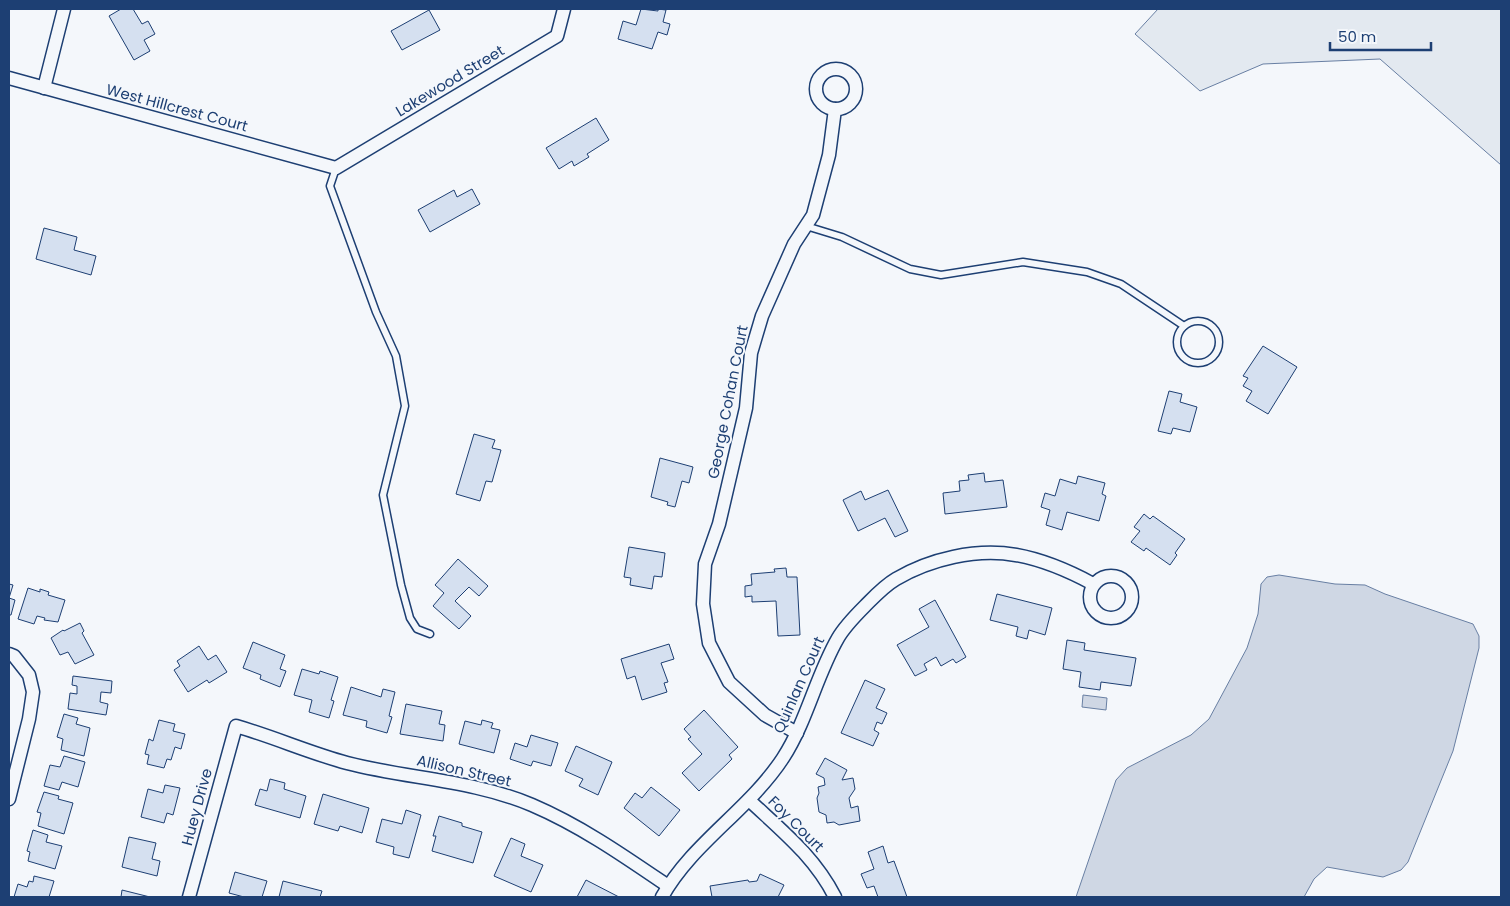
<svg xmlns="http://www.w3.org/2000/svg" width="1510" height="906" font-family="Poppins,sans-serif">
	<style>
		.green { fill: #e3e9f0; stroke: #687fa3 }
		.water { fill: #cfd7e4; stroke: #687fa3 }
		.building { fill: #d5e0f0; stroke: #1d3f73 }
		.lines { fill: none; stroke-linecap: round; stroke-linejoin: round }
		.lane-casing { stroke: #1d3f73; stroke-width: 9 }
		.street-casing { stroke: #1d3f73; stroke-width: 15 }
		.lane { stroke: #f4f7fb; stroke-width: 6 }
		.street { stroke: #f4f7fb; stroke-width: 12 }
		.labels { text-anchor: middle; stroke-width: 4; stroke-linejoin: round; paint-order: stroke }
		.street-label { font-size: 15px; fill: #1d3f73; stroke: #f4f7fb }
	</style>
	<rect width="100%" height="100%" fill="#f4f7fb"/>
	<!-- green -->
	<polygon class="green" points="1158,9 1501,9 1501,165 1380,59 1263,64 1200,91 1135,34"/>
	<!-- water -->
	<g class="water">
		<polygon points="1279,575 1335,584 1365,585 1385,594 1473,624 1479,636 1479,648 1453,751 1408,862 1401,870 1383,877 1327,867 1314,879 1304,897 1076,897 1116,780 1127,768 1191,735 1209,719 1247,648 1258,614 1261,584 1267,577"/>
		<polygon points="1083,695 1107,698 1106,710 1082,707"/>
	</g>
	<!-- building -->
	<g class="building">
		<polygon points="121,9 133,9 142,24 148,21 155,34 144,40 150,51 134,60 109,16"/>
		<polygon points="641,9 658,11 658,9 666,10 663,22 670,24 667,35 658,32 652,49 618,39 623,21 636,25"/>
		<polygon points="429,10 440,30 402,50 391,31"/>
		<polygon points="596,118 609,140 587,154 589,157 574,166 572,161 559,169 546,148"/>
		<polygon points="472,189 480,204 430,232 418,210 454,190 457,197"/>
		<polygon points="44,228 77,237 74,250 96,256 91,275 36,259"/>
		<polygon points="1263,346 1297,367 1268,414 1246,401 1252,391 1243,386 1248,378 1243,376"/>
		<polygon points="1169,391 1182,394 1180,402 1197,407 1190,432 1173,428 1171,434 1158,431"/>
		<polygon points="474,434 495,440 492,448 501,450 492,482 486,481 480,501 456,494"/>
		<polygon points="660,458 693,467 689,483 682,481 675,507 667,505 668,502 651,497"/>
		<polygon points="984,473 985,482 1003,480 1007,507 945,514 943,493 960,491 959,481 969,480 968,475"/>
		<polygon points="1078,476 1105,483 1102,494 1106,496 1099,521 1067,512 1062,530 1046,525 1050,510 1041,507 1045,493 1055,496 1060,479 1076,484"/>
		<polygon points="888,490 908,531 895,537 885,518 858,531 843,500 861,491 865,500"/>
		<polygon points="1144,514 1150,519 1153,516 1185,539 1175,553 1177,555 1170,565 1146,548 1144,551 1131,542 1140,531 1134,527"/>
		<polygon points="629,547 665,553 662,577 654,576 652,589 630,585 631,578 624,577"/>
		<polygon points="458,559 488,586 479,596 469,587 455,601 471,616 459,629 433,606 444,593 435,585"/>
		<polygon points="786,568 787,577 797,577 800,635 778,636 776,601 752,602 752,596 745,597 745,586 752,585 751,574 775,572 774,569"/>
		<polygon points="9,584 13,585 9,598 15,600 11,615 9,615"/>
		<polygon points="28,588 40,592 40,589 49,592 48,595 65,600 58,622 44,620 45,618 37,616 34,624 18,619"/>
		<polygon points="997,594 1052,608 1045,635 1029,630 1027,639 1016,636 1018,627 990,620"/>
		<polygon points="935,600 966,657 956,663 953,659 941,666 936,657 924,664 927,670 915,676 897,645 929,627 919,609"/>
		<polygon points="80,623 84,631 82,633 94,655 75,664 68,652 60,655 51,638 63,630 64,631"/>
		<polygon points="1067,640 1085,643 1084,650 1136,658 1131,686 1101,682 1100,690 1079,687 1081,672 1063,669"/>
		<polygon points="253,642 285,655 280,669 286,671 280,687 260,679 261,675 243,668"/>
		<polygon points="669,644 674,659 661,663 668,682 664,683 667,692 642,700 635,676 627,679 621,659"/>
		<polygon points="199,646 208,660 216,655 227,672 209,683 207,680 188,692 174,670 180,666 177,661"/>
		<polygon points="302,669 319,674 320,671 338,677 331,700 334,701 329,718 309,712 312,700 294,695"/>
		<polygon points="73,676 112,681 111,693 101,692 100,702 108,704 106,715 68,709 70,693 77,694 77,686 72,685"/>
		<polygon points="865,680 885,689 876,708 887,713 882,724 877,722 874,730 879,733 873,746 841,733"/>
		<polygon points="351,687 381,697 383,689 395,692 389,716 392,717 387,733 366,727 367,721 343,715"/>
		<polygon points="406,704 442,711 439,724 445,725 443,741 400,734"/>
		<polygon points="704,710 738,747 729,755 732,759 699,791 682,773 702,754 688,739 691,737 684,729"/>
		<polygon points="64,714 78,718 76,724 90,728 84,756 61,750 63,739 57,737"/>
		<polygon points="159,720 175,724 173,731 185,734 181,749 175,747 171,760 167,759 164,768 147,764 149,755 145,754 149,739 153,741"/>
		<polygon points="482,720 493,723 491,728 500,730 494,753 459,744 465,721 481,725"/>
		<polygon points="531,735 558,743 551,766 533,761 531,766 510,759 515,743 527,747"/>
		<polygon points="576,746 612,762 598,795 579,786 583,779 565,771"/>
		<polygon points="64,756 85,762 78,787 62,782 59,790 44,786 50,765 60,767"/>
		<polygon points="825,758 847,770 842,780 853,778 855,789 849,798 851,808 858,806 860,821 839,825 834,822 827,823 826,815 819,812 817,798 819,793 818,787 825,785 824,778 816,774"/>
		<polygon points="270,779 285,783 284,789 306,796 300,818 255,805 260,789 267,791"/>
		<polygon points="165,785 180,788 173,815 167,813 164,823 141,817 148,789 163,793"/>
		<polygon points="651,787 680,810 659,836 624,808 635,793 642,798"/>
		<polygon points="44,792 59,796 58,799 73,803 64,834 38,826 41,813 37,812"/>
		<polygon points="323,794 369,808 362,833 340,826 338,831 314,824"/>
		<polygon points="406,810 421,815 409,858 393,854 394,847 376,842 382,819 402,824"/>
		<polygon points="439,816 462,823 462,826 482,832 473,863 432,851 436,836 433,836"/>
		<polygon points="33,830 48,835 46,842 62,846 55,869 28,861 30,852 27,851"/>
		<polygon points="129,837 156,843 152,859 160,861 157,876 122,867"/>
		<polygon points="511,838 525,844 521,856 543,865 531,892 494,876"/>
		<polygon points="883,846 888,863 894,861 907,897 878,897 874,886 867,888 861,874 874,869 868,852"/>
		<polygon points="235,872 267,881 262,897 244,897 229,893"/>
		<polygon points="760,874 784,885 778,897 712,897 710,886 748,880 749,882 757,881"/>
		<polygon points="34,876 54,881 49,897 14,897 18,884 27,887 29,881 33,882"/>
		<polygon points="586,880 619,897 577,897"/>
		<polygon points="283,881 322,891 320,897 279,897"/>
		<polygon points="122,890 150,897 121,897"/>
	</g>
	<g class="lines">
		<defs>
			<g id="lane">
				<polyline points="336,168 330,186 376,312 396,356 405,406 383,495 401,585 410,618 417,629 430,634"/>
				<polyline points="806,226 842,237 910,269 941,275 1023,262 1087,272 1121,284 1184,326"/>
				<circle cx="1198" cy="342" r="21"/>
			</g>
			<g id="street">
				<circle cx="836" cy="89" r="20"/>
				<polyline points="9,78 336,168 557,36 564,9"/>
				<polyline points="44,88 64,9"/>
				<circle cx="1111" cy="597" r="21"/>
				<polyline points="9,654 14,656 29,675 33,692 29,719 9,799"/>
				<polyline points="797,733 765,715 729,682 709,643 703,604 705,564 719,524 746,408 751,353 762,316 794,244 813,215 829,155 835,109"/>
				<path d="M749,800C782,831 814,856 835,897"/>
				<path d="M189,897L236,726C274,737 310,753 347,763C409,779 473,780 532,805C581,826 624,856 668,886"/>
				<path d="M662,897C692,843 749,810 783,758C807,721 816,676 838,638C845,626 855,616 865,606C874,597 884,586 896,579C930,559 976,548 1016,555C1044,560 1069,571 1093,584"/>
			</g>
		</defs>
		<!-- lane casing -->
		<use href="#lane" class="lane-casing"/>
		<!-- street casing -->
		<use href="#street" class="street-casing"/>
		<!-- lane -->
		<use href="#lane" class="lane"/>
		<!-- street -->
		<use href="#street" class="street"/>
	</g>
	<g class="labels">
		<!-- street labels -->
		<g class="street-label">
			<text transform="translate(450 81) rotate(-31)" y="5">Lakewood Street</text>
			<text transform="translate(177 108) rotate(15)" y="5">West Hillcrest Court</text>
			<text transform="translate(728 402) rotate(-79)" y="5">George Cohan Court</text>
			<text transform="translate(799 685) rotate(-66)" y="5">Quinlan Court</text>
			<text transform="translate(464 771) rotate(13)" y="5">Allison Street</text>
			<text transform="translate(197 807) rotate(-75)" y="5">Huey Drive</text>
			<text transform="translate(796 824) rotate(45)" y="5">Foy Court</text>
		</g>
	</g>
	<!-- border -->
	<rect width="1510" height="906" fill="none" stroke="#1d3f73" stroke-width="20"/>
	<!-- scale -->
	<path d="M1330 42v8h101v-8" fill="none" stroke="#1d3f73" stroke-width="2.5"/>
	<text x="1338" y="42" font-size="15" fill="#1d3f73" stroke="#f4f7fb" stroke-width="4" paint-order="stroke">50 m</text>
</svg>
